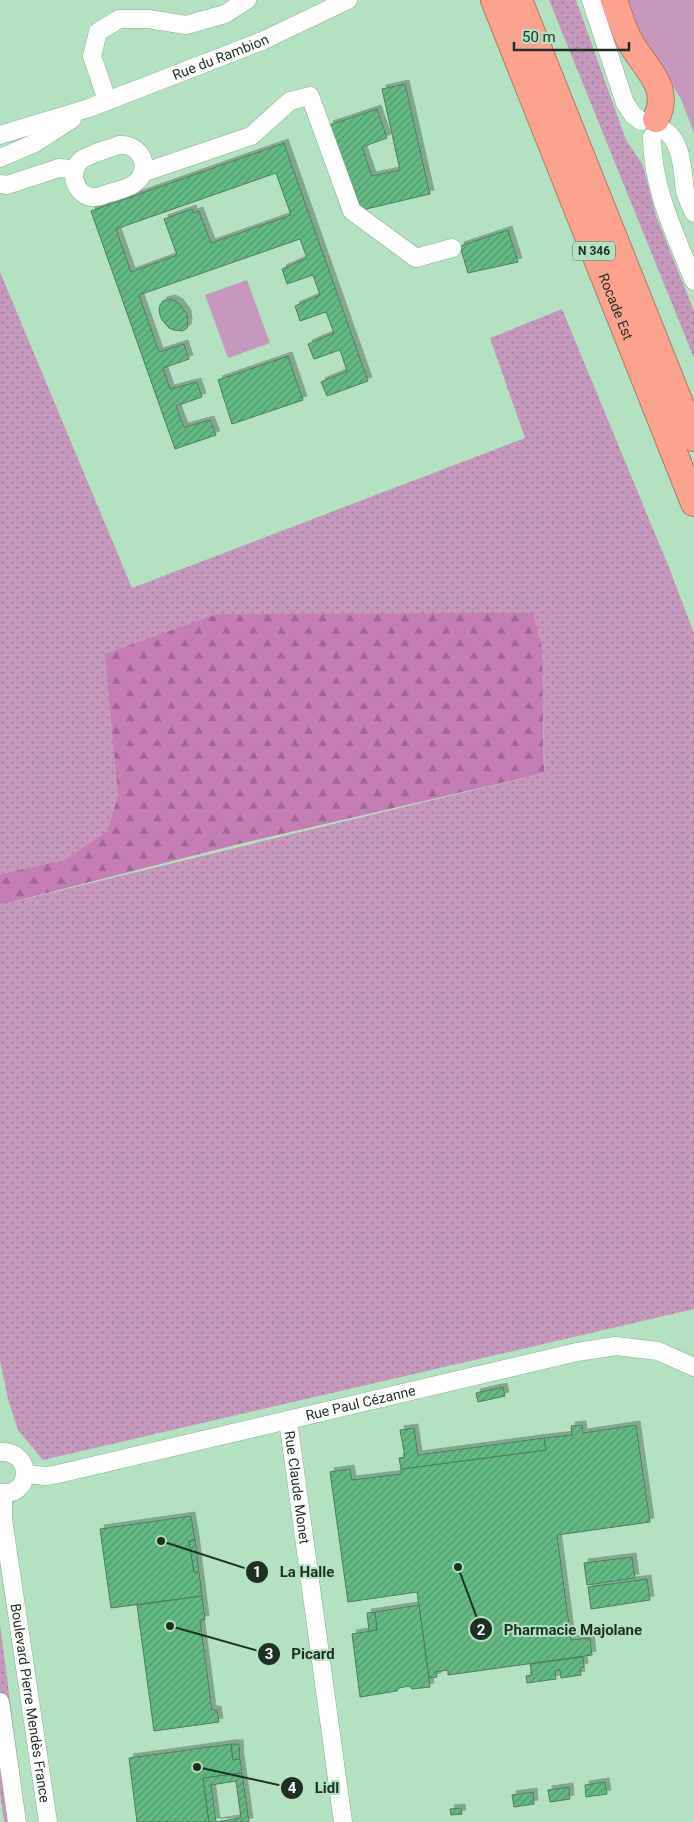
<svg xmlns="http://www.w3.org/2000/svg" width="694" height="1822" font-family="Roboto,sans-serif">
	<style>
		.grass { fill: url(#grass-dots) }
		.forest { fill: url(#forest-firs) }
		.garden { fill: #c798bd }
		.building { fill: url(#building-hatch); stroke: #507b5e; fill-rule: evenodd; filter: url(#shadow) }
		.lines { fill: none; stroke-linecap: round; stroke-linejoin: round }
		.minor-casing { stroke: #84b091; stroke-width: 19 }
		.highway-casing { stroke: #af7a68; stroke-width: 28 }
		.minor { stroke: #fff; stroke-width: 18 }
		.highway { stroke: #fda28c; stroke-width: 26 }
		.labels { text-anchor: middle; stroke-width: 4; stroke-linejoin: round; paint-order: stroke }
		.shield { fill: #b3e2c1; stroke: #4b6553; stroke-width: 1 }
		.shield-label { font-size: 12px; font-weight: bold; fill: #1e3024 }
		.street-label { font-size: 14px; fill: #1e3024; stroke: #b3e2c1 }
		.leader { fill: none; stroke: #1e3024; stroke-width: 2 }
		.callout-dot { fill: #1e3024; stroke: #b3e2c1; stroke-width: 2 }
		.mark-label { font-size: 15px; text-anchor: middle; font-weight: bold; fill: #fff }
		.callout-label { font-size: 15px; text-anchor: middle; font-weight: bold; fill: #1e3024; stroke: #b3e2c1; stroke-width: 4; stroke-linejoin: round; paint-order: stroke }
	</style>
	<defs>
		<pattern id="grass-dots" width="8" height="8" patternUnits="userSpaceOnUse" patternTransform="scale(1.25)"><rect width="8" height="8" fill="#c798bd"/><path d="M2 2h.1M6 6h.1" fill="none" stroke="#a17c99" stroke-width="1.8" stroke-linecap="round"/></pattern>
		<pattern id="forest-firs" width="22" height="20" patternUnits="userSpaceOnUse" patternTransform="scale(1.25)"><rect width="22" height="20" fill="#c57db6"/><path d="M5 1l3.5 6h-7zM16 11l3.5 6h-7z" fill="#9f6794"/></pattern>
		<pattern id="building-hatch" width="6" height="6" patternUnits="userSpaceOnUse" patternTransform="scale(1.25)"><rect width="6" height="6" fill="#64ba83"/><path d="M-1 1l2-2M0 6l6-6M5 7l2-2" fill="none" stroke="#52986b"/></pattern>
		<filter id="shadow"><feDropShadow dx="4" dy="-4" stdDeviation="0" flood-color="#0004"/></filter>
	</defs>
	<rect width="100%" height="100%" fill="#b3e2c1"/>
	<!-- grass -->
	<g class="grass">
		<polygon points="549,0 576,0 626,140 643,165 656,216 694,311 694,358"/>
		<path d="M0,272L132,588L525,438L490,338L562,309L668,565L694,633V1309L43,1460L18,1430L8,1399L0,1361V905L544,773C545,732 541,690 542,649L106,654L118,796L107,831L64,860L0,874Z"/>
		<polygon points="0,1625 26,1822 4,1822 0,1792"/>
	</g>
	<!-- forest -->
	<polygon class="forest" points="533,613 542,649 544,773 239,844 0,905 0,874 64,860 107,831 118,796 105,654 217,614"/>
	<!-- garden -->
	<g class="garden">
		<polygon points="628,0 694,0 694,133 681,99 641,36"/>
		<polygon points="247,280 270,343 228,358 205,295"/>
	</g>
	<!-- building -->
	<g class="building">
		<polygon points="405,84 430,194 362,210 329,125 377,109 387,138 362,147 372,176 400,170 382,89"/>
		<path d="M284,143L368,381L327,396L321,382L347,371L340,350L314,359L308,344L334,333L326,312L300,321L295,306L320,295L313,275L287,284L282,269L307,258L300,239L139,295L159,352L184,344L189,359L163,368L170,389L197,382L202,397L176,406L184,427L210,420L216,435L175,449L91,211ZM276,173L291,215L211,243L199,211L193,213L192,209L164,219L177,255L131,272L116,229Z"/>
		<polygon points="508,230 518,262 468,273 460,246"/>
		<polygon points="171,299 179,303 187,314 188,324 187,328 183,331 174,330 169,328 162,320 160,315 159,310 160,305 163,301"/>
		<polygon points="288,356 303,400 232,424 218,380"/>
		<polygon points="503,1387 505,1396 478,1402 476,1393"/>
		<polygon points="582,1425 583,1433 636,1425 650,1522 557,1535 571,1640 590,1638 592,1655 448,1675 448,1670 436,1672 437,1677 429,1678 417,1592 348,1602 330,1472 350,1469 352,1480 401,1474 401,1469 546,1450 544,1438 572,1435 571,1426"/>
		<polygon points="414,1428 418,1455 544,1438 546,1450 401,1469 399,1458 405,1457 400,1430"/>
		<polygon points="191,1516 195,1540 189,1541 194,1572 199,1572 202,1596 111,1608 100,1529"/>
		<polygon points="195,1540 199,1572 194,1572 189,1541"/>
		<polygon points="632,1557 635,1578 587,1585 584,1563"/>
		<polygon points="647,1579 650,1600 591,1609 588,1587"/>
		<polygon points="202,1596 205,1620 200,1620 212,1710 217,1710 219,1722 154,1731 137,1605"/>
		<polygon points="419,1605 430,1687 412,1689 409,1686 399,1688 397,1691 360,1697 352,1634 377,1630 375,1612"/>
		<polygon points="375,1612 377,1630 369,1631 367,1613"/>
		<polygon points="583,1657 584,1667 580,1668 581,1675 561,1678 560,1670 555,1671 556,1679 527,1683 526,1676 532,1675 530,1664"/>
		<polygon points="231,1744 233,1760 240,1759 242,1773 203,1778 209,1822 137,1822 129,1758"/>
		<polygon points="231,1744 239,1744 240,1759 233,1760"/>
		<path d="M242,1773L249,1822H209L203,1778ZM236,1781L241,1818L216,1822L211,1785Z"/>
		<polygon points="605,1782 607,1794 586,1797 585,1785"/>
		<polygon points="569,1787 570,1799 550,1802 548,1790"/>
		<polygon points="533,1792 534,1804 514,1807 512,1795"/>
		<polygon points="461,1808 462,1814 451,1815 450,1809"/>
	</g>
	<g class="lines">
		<defs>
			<g id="minor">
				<polyline points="591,0 625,103 633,115 641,121"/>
				<polyline points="107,100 92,56 98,32 119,19 148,19 186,25 225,14 247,0"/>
				<path d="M660,128C683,138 682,170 685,191C687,198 691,206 694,213"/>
				<path id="s1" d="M0,135L89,108L262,41L348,0"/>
				<path d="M652,137C652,188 675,234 694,281"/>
				<path d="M119,145C141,143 153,169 135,183C128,189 115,191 106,194C103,195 99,197 95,197C77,198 67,174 80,161C88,154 109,149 119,145Z"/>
				<polyline points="0,158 35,143 72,119"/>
				<polyline points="142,173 251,136 290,101 310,96 352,211 416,258 452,248"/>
				<polyline points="0,184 7,185 59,168 75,169"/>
				<path id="s2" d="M288,1420L343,1822"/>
				<path d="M0,1452C34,1450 32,1498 0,1493"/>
				<path id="s3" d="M25,1474L47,1476L58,1474L577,1352L616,1346L658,1351L694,1367"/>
				<path id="s4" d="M3,1494V1519L48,1822"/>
				<polyline points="0,1702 17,1822"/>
			</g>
			<g id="highway">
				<path id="s5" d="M494,0L694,503"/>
				<polyline points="519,0 694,438"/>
				<path d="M614,0C619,14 623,30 631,43C645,69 672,86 656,119"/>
			</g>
		</defs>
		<!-- minor casing -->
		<use href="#minor" class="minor-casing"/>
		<!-- highway casing -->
		<use href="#highway" class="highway-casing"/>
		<!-- minor -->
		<use href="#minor" class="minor"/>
		<!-- highway -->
		<use href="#highway" class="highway"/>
	</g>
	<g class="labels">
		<!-- shield labels -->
		<rect class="shield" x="573" y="241.5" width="42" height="19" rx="4"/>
		<g class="shield-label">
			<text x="594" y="255">N 346</text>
		</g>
		<!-- street labels -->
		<g class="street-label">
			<text dy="5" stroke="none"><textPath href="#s1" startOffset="234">Rue du Rambion</textPath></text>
			<text dy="5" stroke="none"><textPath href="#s5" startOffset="330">Rocade Est</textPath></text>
			<text dy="5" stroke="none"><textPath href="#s3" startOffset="344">Rue Paul Cézanne</textPath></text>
			<text dy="5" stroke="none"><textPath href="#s2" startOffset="68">Rue Claude Monet</textPath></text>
			<text dy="5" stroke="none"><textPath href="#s4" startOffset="211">Boulevard Pierre Mendès France</textPath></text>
		</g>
	</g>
	<!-- callouts -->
	<path class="leader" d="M161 1541L257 1572M458 1567L481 1629M170 1626L269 1654M197 1767L292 1788"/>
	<g class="callout-dot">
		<circle cx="161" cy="1541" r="5"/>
		<circle cx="458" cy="1567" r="5"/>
		<circle cx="170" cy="1626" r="5"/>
		<circle cx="197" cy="1767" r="5"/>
		<circle cx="257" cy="1572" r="12"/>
		<circle cx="481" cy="1629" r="12"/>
		<circle cx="269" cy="1654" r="12"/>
		<circle cx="292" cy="1788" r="12"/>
	</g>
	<g class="mark-label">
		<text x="257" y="1577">1</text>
		<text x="481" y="1635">2</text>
		<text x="269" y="1659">3</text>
		<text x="292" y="1793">4</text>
	</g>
	<g class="callout-label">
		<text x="307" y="1577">La Halle</text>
		<text x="573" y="1635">Pharmacie Majolane</text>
		<text x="313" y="1659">Picard</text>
		<text x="327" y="1793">Lidl</text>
	</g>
	<!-- scale -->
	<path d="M514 42v8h115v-8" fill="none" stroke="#1e3024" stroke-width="2.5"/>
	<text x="522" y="42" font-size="15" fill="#1e3024" stroke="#b3e2c1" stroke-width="4" paint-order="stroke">50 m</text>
</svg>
